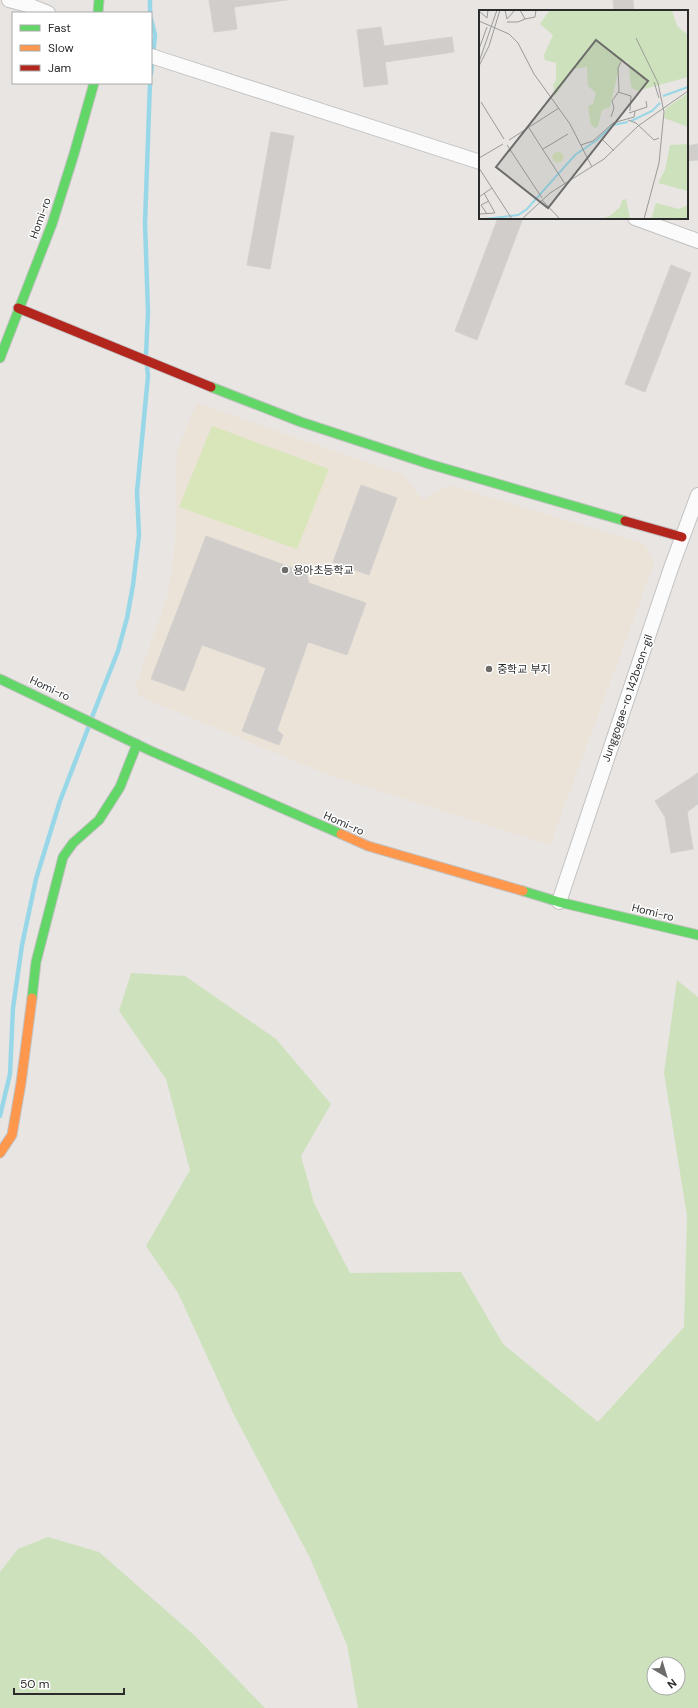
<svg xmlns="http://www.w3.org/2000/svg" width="698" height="1708" font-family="'DM Sans','Noto Sans KR',sans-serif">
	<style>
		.education { fill: #ebe3d7 }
		.green { fill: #cde2bc; fill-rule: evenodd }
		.pitch { fill: #d8e6ba }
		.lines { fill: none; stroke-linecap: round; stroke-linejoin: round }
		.stream { stroke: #98d7e7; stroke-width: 4.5 }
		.building { fill: #d0cdcb; stroke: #d3d1ce }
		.street-casing { stroke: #c2c2c2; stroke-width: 16 }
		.fast-casing { stroke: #c2c2c2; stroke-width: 11 }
		.slow-casing { stroke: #c2c2c2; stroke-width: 11 }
		.jam-casing { stroke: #c2c2c2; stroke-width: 11 }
		.street { stroke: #fcfbfb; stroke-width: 14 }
		.fast { stroke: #63d668; stroke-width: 9 }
		.slow { stroke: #ff974d; stroke-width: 9 }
		.jam { stroke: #b3261e; stroke-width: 9 }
		.poi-dot { fill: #6d6c6b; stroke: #fff; stroke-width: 1.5 }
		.labels { text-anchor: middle; stroke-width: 3; stroke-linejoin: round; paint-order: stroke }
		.street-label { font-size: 11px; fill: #2b2b2b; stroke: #fff }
		.poi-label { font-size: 11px; fill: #2b2b2b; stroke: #fff; text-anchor: start }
		.inset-river { fill: none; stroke: #98d7e7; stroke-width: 2 }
		.inset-road { fill: none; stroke: #9c9b99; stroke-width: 1 }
		.view { fill: #6d6c6b; fill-opacity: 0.15; stroke: #6d6c6b; stroke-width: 2 }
		.inset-edge { fill: none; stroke: #2b2b2b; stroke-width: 2 }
	</style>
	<rect width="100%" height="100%" fill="#e8e5e2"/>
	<!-- education -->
	<polygon class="education" points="197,403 403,475 423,500 449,485 645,544 654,564 550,845 326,774 139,696 136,685 168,594 175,547 177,450"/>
	<!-- green -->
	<g class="green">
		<path d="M131,973L185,976L276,1039L331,1104L301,1156L314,1203L350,1273L461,1272L503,1344L598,1422L684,1327L687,1216L664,1073L677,980L698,997V1708H358L347,1645L310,1558L233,1413L178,1293L146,1246L190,1170L166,1079L119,1011ZM654,1664H678V1688H654Z"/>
		<polygon points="48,1537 99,1552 194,1635 265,1708 0,1708 0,1572 18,1549"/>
	</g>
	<!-- pitch -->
	<polygon class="pitch" points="212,426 329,469 297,549 179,507"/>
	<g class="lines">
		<!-- stream -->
		<g class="stream">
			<polyline points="150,13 150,0"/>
			<polyline points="151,19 155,35 151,74"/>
			<polyline points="146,355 148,312 145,223 150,83"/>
			<polyline points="92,717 118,651 127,618 133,585 139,535 137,492 148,376 147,366"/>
			<polyline points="0,1116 10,1074 13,1008 22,945 36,879 60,801 89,726"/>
		</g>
	</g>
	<!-- building -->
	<g class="building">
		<polygon points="209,0 287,0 234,7 237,29 214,32"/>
		<polygon points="613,0 633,0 634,10 614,11"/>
		<polygon points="381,27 384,46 452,37 454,52 385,62 388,84 364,87 357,30"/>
		<polygon points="271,132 294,136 270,269 247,265"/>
		<polygon points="698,144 698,160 687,161 687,146"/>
		<polygon points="498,218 523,218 477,340 455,331"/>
		<polygon points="671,265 691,273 645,392 625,384"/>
		<polygon points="361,485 397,498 369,575 333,562"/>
		<polygon points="206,536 306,573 309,583 366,603 347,655 308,642 277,730 283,735 279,745 242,731 266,668 202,645 184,691 151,679"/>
		<polygon points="698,773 698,804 687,812 693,849 671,853 665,817 655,801"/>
	</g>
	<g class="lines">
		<defs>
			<g id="street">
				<polyline points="9,0 28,5 48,13"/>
				<polyline points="151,56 480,162"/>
				<polyline points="635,218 698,241"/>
				<polyline points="559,902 671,568 698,495"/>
			</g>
			<g id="fast">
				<polyline points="98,13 99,0"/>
				<polyline points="0,358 52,224 74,154 94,83"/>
				<polyline points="211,387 301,422 429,464 625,521"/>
				<polyline points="0,679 151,751 341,834"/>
				<polyline points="523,891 559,902 698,935"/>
				<polyline points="32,998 36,962 63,857 73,843 99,820 120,787 137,744"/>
			</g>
			<g id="slow">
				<polyline points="341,834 368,846 523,891"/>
				<polyline points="0,1153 12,1135 21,1083 32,998"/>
			</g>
			<g id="jam">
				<polyline points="18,308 211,387"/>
				<polyline points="625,521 682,537"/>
			</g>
		</defs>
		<!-- street casing -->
		<use href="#street" class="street-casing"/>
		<!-- fast casing -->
		<use href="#fast" class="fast-casing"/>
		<!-- slow casing -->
		<use href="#slow" class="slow-casing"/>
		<!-- jam casing -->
		<use href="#jam" class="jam-casing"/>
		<!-- street -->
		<use href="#street" class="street"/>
		<!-- fast -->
		<use href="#fast" class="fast"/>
		<!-- slow -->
		<use href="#slow" class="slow"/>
		<!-- jam -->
		<use href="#jam" class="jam"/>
	</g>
	<!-- markers -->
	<g class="poi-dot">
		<circle cx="285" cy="570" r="4"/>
		<circle cx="489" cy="669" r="4"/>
	</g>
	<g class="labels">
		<!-- street labels -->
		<g class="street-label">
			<text transform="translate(40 218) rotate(-70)" y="4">Homi-ro</text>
			<text transform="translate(50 688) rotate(25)" y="4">Homi-ro</text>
			<text transform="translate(627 698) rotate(-71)" y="4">Junggogae-ro 142beon-gil</text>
			<text transform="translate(344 823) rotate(24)" y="4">Homi-ro</text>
			<text transform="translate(653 912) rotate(14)" y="4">Homi-ro</text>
		</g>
		<!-- poi labels -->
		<g class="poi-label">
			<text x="293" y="574">용아초등학교</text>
			<text x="497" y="673">중학교 부지</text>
		</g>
	</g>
	<!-- overview -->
	<g transform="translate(479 10)">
		<rect width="209" height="209" fill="#e8e5e2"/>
		<path d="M71,0H193L198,16L209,25V67L158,81L152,77L149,52L142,50L131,97L123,100L119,116L116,118L112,115L109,96L114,94L117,83L109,76L108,57L95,59L76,86L74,75L77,70V53L66,50L65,45L74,25L61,14ZM209,83V117L185,108L186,99ZM209,134V181L179,173L186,160L191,135ZM147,189L151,209H122L131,206L141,197L143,190ZM177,193L200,199L209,195V209H172Z" fill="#cde2bc"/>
		<path d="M73.5 147a5.5 5.5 0 1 1 11 0a5.5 5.5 0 1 1-11 0Z" fill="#d8e6ba"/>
		<path class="inset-river" d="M184,86L209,77M152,111L173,101L181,93M6,209L39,205L48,199L96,145L118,130L134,115L149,112"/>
		<path class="inset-road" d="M26,0L28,9L36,0M0,1L8,8L9,0M46,9L56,7L57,0M0,11L30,24L39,33L55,64L91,114L113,157M28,12H39L46,9L41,0M157,28L179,73L185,102L180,153L165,209M0,39L8,17M0,52L18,0M0,56L10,36L21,0M175,72L180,88M139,82L152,86L151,101M2,92L25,129M150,103L168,97L167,91M132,107L135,98L133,91L140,81L139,58L142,52M149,110L157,113L175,130L180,128M50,118L86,174M30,130L80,98M124,130L135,141M28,135L63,188M102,135L114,131L134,113L155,107L156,101M64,139L89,124M0,148L24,134M0,158L33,209M0,187L13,178M63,190L81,209M0,204L16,203L5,183M8,204L2,195L10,191M43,209L71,183L125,149L159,116L209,81"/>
		<path class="view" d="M117,30L169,71L69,198L17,157Z"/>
		<rect width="209" height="209" class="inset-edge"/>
	</g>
	<!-- legend -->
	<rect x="12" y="12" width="140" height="72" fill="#ffffff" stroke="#aaaaaa"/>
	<rect x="20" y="25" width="20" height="6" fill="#63d668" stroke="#aaaaaa"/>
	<text x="48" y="32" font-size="12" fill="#2b2b2b">Fast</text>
	<rect x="20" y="45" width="20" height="6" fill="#ff974d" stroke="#aaaaaa"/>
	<text x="48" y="52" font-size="12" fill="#2b2b2b">Slow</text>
	<rect x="20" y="65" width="20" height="6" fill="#b3261e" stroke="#aaaaaa"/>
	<text x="48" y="72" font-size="12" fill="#2b2b2b">Jam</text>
	<!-- north arrow -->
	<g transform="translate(666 1676) rotate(142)"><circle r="19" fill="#ffffff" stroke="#aaaaaa"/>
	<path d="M0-3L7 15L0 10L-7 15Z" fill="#6d6c6b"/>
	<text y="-6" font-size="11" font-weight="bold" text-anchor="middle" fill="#2b2b2b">N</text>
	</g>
	<!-- scale -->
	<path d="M14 1688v6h110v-6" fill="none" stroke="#2b2b2b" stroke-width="2"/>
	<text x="20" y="1688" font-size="12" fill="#2b2b2b" stroke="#ffffff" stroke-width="3" paint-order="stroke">50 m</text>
</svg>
